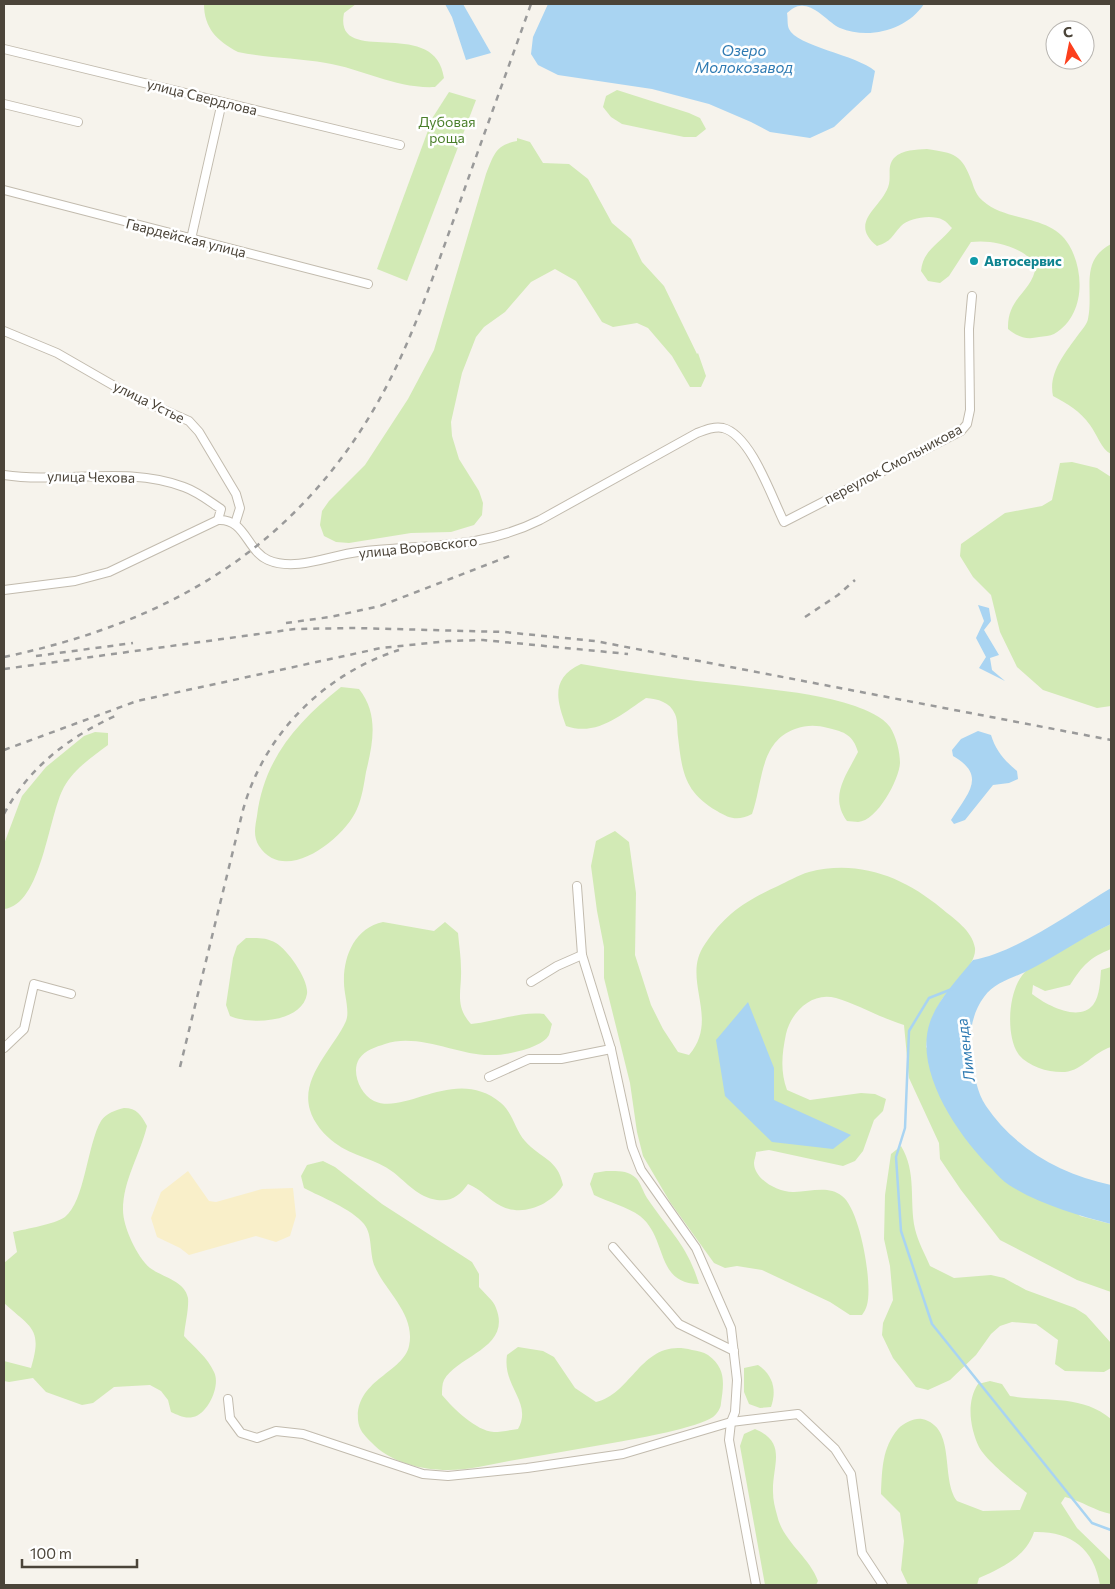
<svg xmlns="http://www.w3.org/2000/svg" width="1115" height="1589" font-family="Commissioner,sans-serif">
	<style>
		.green { fill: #d2eab5 }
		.sand { fill: #f9efc9 }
		.water { fill: #a9d4f2 }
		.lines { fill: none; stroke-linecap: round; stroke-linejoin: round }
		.stream { stroke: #a9d4f2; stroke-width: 2.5 }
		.minor-casing { stroke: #c2bbae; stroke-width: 10 }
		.minor { stroke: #fff; stroke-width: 8 }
		.rail { stroke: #9a9a9a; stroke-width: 2.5; stroke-dasharray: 6 6; stroke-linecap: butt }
		.culture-dot { fill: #0f9aa8; stroke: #fff; stroke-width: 2 }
		.labels { text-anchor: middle; stroke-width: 5; stroke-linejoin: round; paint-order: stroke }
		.street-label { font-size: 14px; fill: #4b4439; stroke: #fff }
		.park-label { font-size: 14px; fill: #4a7f2a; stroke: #fff }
		.culture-label { font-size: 14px; font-weight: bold; fill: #0d838f; stroke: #fff; text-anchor: start }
		.water-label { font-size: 15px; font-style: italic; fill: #2e7ab2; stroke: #fff }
	</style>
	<rect width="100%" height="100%" fill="#f6f3ec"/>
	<!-- green -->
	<g class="green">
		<path d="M204,4H356L344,13C333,69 436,14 444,78L435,87C397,89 363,69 326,63C297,58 267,58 238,52C217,41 204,28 204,4Z"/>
		<polygon points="617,90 689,113 700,118 706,129 696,137 684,137 622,124 611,117 603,107 606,96"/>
		<polygon points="449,92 476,100 407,281 377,269 433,117"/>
		<path d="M517,138L530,142L543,163L569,164L588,179L612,223L631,239L642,262L664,286L697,354L698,353L706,376L701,387H690L672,356L648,328L637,323L613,327L602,322L576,281L555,269L531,282L505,312L484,327L476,337L462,373L451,422L452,436L459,459L479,491L483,503L482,515L474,525L451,532L411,533L349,543L336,542L324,536L320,525L322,511L329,501L365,465L408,399L434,350L486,174C494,155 495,145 517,141Z"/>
		<path d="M927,149C954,153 962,154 972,182C974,189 977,196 983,201C1008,223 1051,214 1069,245C1085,272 1085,316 1054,334C1050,336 1044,336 1039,337C1026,340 1018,337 1008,329C1007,296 1033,293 1036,265C1023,247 993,239 971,242L949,276L940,283L928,281L921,271C923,250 939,244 952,228C949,225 946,221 943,220C932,214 909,218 901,226C891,237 892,241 877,246C847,221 883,208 889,184C891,175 887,166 894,158C903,149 916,150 927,149Z"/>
		<path d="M1111,244V454C1101,449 1097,434 1090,425C1080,411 1068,404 1053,396C1048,373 1065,353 1078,335C1082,330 1087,324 1088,319C1094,290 1079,261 1111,244Z"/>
		<polygon points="1072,462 1097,468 1111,477 1111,706 1097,708 1043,690 1017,667 1000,632 991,595 973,577 960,556 961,544 1005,513 1042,506 1052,500 1060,463"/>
		<path d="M581,664C633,673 684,680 735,685C775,690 817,693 855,706C866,710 883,717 890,727C896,736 900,752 900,763C899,780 877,821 858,822C855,822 850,821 847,821C829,796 846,776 858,752C853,735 845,732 828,728C816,725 807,725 795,729C759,742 763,784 752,814C738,821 730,819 717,811C684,792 682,771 678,737C677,730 678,720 675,714C670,702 658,699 646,698C622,714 597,737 566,726C556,699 551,678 581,664Z"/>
		<path d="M341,687L359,689C379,714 373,743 366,772C364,784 362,798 357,809C345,838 285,886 259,846C253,836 255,827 257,816C264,759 297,722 341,687Z"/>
		<path d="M95,732L108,733V745C92,757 74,769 64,787C48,816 42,905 4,909V844L22,796L46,767L84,736Z"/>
		<path d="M615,831L629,842L636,893L635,955L651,1005L663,1029L678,1052L689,1055C721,1018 680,979 705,944C725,914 745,901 778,886C787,882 798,875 809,872C858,859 904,877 941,908C954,919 972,930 975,948C977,965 950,987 941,1001C932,1016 928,1030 926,1047L1080,1216L1111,1224V1292L1077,1280L1000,1240L961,1190L940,1159L939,1143L909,1078L904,1025C881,1018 859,1005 836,998C812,991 791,1012 786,1034C782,1053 780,1071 787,1090L810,1100L861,1093L875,1094L886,1099L883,1111L874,1120L863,1151L855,1161L843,1166L769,1150L756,1152C756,1156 754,1160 754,1163C754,1180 780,1193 794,1192C810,1192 828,1185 842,1196C860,1209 873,1284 867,1305C866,1309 864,1312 862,1315H850L830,1302L762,1270L737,1266L725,1268L714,1263L670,1202L643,1156L637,1132L630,1083L604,978V947L597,911L591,866L596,841Z"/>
		<path d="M383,922L434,931L445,922L458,933C459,945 461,957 461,969C462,991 454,1005 471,1024C495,1022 520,1011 544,1014L552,1024C551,1027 550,1032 549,1035C542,1048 507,1055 493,1055C461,1057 419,1032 385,1044C376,1047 365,1050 359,1059C351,1072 360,1094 374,1101C406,1116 455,1065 501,1103C513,1113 515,1130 525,1141C541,1159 558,1159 563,1185C551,1205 523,1217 501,1206C489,1200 481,1189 468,1184C460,1195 452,1202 437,1200C418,1197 407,1183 393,1172C376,1159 352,1156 335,1143C325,1136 313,1122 310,1110C300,1077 334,1048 346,1021C350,1011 344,994 344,983C343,956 355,928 383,922Z"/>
		<path d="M1111,924V949C1089,958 1083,965 1070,985L1045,991L1033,985L1032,994C1045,1004 1078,1023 1093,1005C1100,996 1100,981 1101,970L1111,967V1047C1094,1052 1083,1070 1065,1072C1050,1073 1029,1067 1019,1055C1005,1036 1008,989 1025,972C1030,967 1041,963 1048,959C1069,946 1089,934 1111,924Z"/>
		<path d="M246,938C257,938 266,937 276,943C288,950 309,980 307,994C302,1023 250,1025 230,1016L226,1005L233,958L237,946Z"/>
		<path d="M124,1108C137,1108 141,1115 147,1126C140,1155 123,1180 123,1210C123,1227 137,1257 150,1268C162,1277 185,1281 188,1298C189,1309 185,1324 184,1336C194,1347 208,1358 214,1372C221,1385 208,1414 193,1417C185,1419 178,1415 171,1412L168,1400L161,1391L150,1385L114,1387L93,1403L82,1405L46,1392L33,1378L9,1382L4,1381V1361L31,1368C43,1328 31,1328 4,1303V1263L17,1252L13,1232C26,1229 55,1224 65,1217C85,1201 87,1145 101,1121C106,1113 116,1110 124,1108Z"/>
		<path d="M901,1146C917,1172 909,1201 915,1229C918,1242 925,1254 930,1266L954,1278L991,1275L1004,1278L1026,1290L1075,1308L1086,1315L1111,1343V1368L1104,1372L1065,1371L1055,1364L1058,1340L1036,1324L1012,1322L1000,1326L991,1334L976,1355L950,1380L928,1390L916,1387L893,1358L882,1335L883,1323L893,1300L890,1266L884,1239L885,1195L891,1154Z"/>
		<path d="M323,1161L335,1167L382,1204L472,1262L479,1274V1287C484,1293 494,1301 496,1308C512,1348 458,1355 444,1380C442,1384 442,1390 442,1395C453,1408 476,1431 494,1432C501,1432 510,1430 518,1429C533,1402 502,1387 507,1355L518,1347L543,1351L554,1357L575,1388L596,1402C633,1394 642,1337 692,1350C698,1351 703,1352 708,1355C726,1368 724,1383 721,1403C721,1408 717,1414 713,1417C697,1428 639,1438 618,1442C582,1448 546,1455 509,1461C489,1465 468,1470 448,1470C421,1470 389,1462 371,1442C364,1435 359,1430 358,1420C355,1380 403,1373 409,1346C416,1315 386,1292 375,1267C369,1254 373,1235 364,1224C352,1209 321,1197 304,1188L301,1176L307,1165Z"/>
		<path d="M606,1171C616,1171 628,1170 636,1178C641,1183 643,1192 647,1198C669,1231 687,1244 699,1284C655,1284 668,1238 640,1216C628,1207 608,1202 594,1195L590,1184L594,1173Z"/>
		<path d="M758,1365C773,1375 777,1390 771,1407L760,1408L749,1404L744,1392V1368Z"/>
		<path d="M990,1381L1002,1384L1010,1396C1045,1402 1082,1394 1111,1419V1514C1095,1511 1082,1501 1065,1497L1061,1503L1077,1528L1111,1561V1585H1100C1094,1548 1070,1531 1034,1532C1026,1557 1001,1568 979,1578L977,1585H908L901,1570L904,1541L900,1513L881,1494C882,1470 882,1448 898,1429C904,1423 914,1418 922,1419C957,1427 940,1478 957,1501L983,1511L1020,1510L1027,1493C1015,1484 986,1460 979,1447C970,1428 966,1402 978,1384Z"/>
		<path d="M755,1429C788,1443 772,1465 773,1492C773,1500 775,1508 777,1515C783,1542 809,1556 818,1581L816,1585H765L740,1446L744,1434Z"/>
	</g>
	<!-- sand -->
	<polygon class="sand" points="188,1171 209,1201 216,1202 262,1189 293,1188 296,1216 290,1236 276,1242 256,1236 189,1255 180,1248 157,1237 151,1218 161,1192"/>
	<!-- water -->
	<g class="water">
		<polygon points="445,4 463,4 491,53 466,60 452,17"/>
		<path d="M548,4H924C907,30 869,40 840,28C829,23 817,7 804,6C797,5 793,8 787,13C788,18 787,25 789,29C796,46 857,55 875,71L871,92L834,127L810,138L770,132L751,122L709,104L652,89L558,75L538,65L531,54L533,37Z"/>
		<polygon points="978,605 989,608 991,621 984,630 999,655 990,658 992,670 1005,681 979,668 986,657 976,638 984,621"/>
		<path d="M978,731L991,735C996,751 1004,760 1017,771L1018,779L1009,783L993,785L965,820L954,824L951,820C967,794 988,776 953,756L952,750L961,739Z"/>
		<path d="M1111,888V924C1081,938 1055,957 1025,972C1010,979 994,983 984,997C971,1014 968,1039 972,1059C974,1074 977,1093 986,1106C1015,1149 1061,1174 1111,1185V1224C1077,1215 1039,1204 1009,1185C1003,1181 997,1175 992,1169C959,1137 913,1071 930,1022C938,999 958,979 973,960C1016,953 1073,911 1111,888Z"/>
		<polygon points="748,1002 774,1068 774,1100 851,1135 833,1149 772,1142 725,1096 716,1040"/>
	</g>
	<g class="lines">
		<!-- stream -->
		<polyline class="stream" points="952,989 929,998 909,1031 905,1128 896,1157 901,1231 932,1324 1092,1523 1111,1530"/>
		<defs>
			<g id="minor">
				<polyline points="4,49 400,145"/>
				<polyline points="4,104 78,122"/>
				<polyline points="4,190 368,284"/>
				<polyline points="191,239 222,102"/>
				<polyline points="4,331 57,353 130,395 189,421 199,432 236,494 240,508 235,524"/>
				<path d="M4,475C63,484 127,465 184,487C198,492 209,501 221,509L218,520"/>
				<path d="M4,590L75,581L109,572L218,520C245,518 247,551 268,560C296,572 331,555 358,552C422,544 480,550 540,520L697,433C705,430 714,426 723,428C751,435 772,498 784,522L961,431L967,424L970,410L969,329L972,296"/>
				<polyline points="577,886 582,955 611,1049 632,1147 641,1170 696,1248 731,1328 737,1380 735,1412 731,1422 729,1440 756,1585"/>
				<polyline points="531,982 557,966 582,955"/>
				<polyline points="4,1048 24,1029 34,984 71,994"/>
				<polyline points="489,1077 529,1059 561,1059 611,1049"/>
				<polyline points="613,1247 679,1324 734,1351"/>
				<polyline points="228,1399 230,1418 241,1433 257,1438 276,1431 303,1434 423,1474 448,1476 527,1468 623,1454 731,1422 798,1414 835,1449 851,1474 862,1553 883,1585"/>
			</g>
		</defs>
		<!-- minor casing -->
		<use href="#minor" class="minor-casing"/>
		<!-- minor -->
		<use href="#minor" class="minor"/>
		<!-- rail -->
		<g class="rail">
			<polyline points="805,617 838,595 855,580"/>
			<polyline points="286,623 330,617 380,606 512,555"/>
			<polyline points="36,656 133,643"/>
			<path d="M4,657C166,623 294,550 378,402C411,344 432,279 455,216C480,145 506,74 531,4"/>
			<polyline points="4,669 295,629 356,628 504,632 595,641 1111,740"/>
			<polyline points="4,750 137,701 381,648 448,641 483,640 628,654"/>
			<path d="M4,814C29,767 69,737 117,715"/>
			<path d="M180,1067L243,810C264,734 324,674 399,650"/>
		</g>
	</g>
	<!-- markers -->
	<circle class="culture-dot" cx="974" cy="261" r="5"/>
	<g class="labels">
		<!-- street labels -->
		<g class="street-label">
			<text transform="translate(202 97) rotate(14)" y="5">улица Свердлова</text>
			<text transform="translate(186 238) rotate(14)" y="5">Гвардейская улица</text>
			<text transform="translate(149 402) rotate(26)" y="5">улица Устье</text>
			<text transform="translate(893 464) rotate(-28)" y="5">переулок Смольникова</text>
			<text transform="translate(91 477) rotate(1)" y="5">улица Чехова</text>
			<text transform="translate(418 547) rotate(-6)" y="5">улица Воровского</text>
		</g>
		<!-- park labels -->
		<g class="park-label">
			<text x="447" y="127">Дубовая<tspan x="447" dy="16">роща</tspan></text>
		</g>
		<!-- culture labels -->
		<g class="culture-label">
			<text x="984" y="266">Автосервис</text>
		</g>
		<!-- water labels -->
		<g class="water-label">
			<text x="744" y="56">Озеро<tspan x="744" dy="17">Молокозавод</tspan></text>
			<text transform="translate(966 1050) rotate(-97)" y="5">Лименда</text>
		</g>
	</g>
	<!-- border -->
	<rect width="1115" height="1589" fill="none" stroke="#4b4439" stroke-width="10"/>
	<!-- north arrow -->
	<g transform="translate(1070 45) rotate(350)"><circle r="24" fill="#ffffff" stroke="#b7b4b0"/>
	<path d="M0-4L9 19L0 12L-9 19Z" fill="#fc3f1d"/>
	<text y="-8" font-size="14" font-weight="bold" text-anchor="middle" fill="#4b4439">С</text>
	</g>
	<!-- scale -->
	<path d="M22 1559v8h115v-8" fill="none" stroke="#4b4439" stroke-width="2.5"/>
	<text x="30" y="1559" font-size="15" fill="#4b4439" stroke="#ffffff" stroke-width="4" paint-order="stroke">100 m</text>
</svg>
